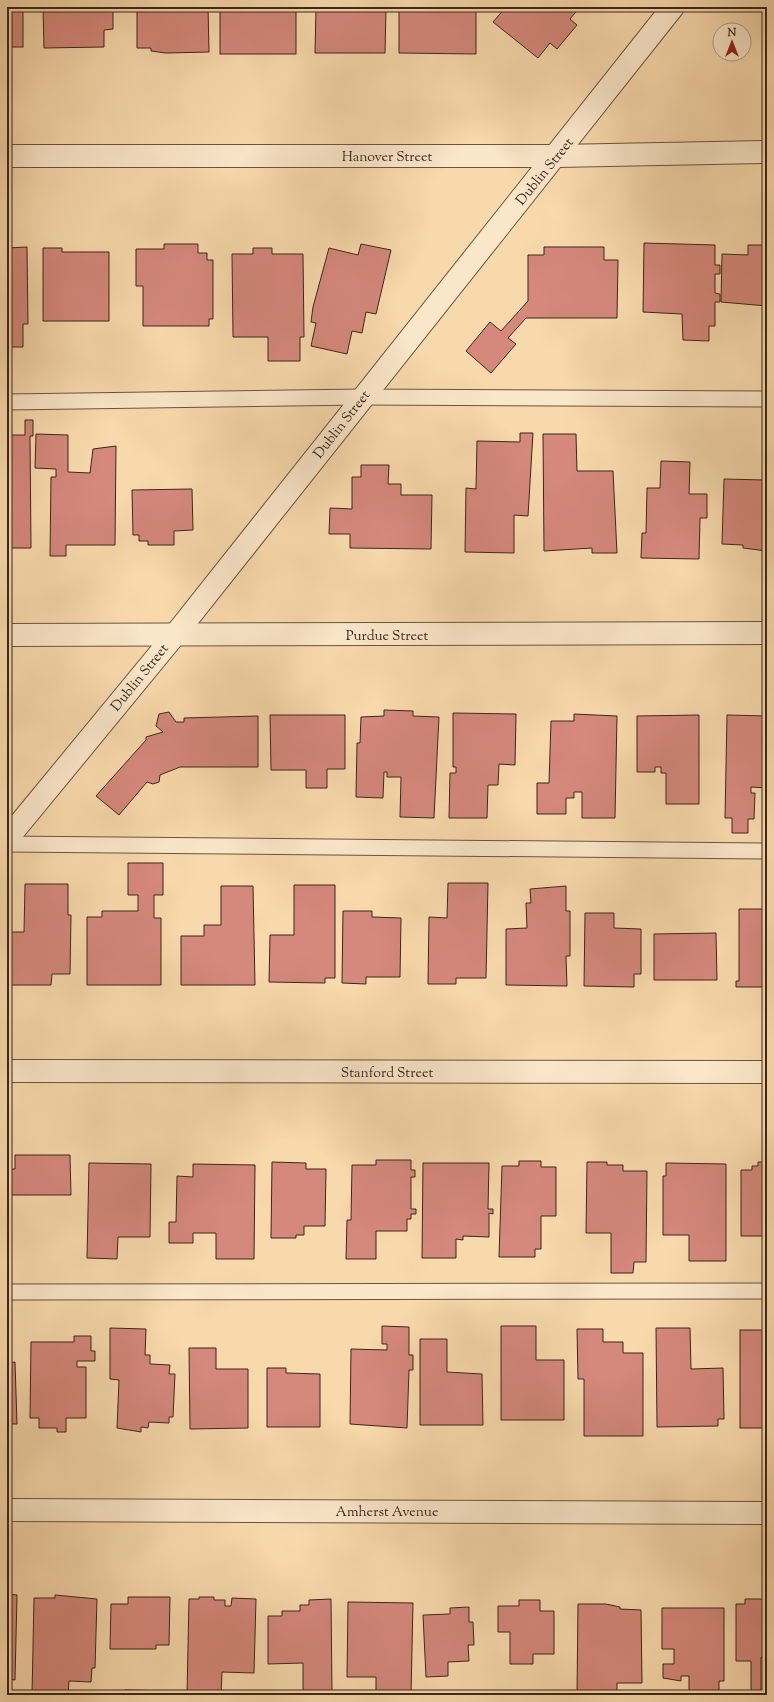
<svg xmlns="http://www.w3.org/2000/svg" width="774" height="1702" font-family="'Sorts Mill Goudy',serif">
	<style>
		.building { fill: #d5887c; stroke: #3a271d }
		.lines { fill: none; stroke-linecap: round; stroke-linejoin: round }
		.service-casing { stroke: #6a5441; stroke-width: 17 }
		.minor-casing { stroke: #6a5441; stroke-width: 24 }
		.service { stroke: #fae6c9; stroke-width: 15 }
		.minor { stroke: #fae6c9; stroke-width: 22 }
		.labels { text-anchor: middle; stroke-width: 3.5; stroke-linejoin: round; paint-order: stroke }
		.street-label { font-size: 14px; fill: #3a271d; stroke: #fae6c9 }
	</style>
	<rect width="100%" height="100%" fill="#f8d9ac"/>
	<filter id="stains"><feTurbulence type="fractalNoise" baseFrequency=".005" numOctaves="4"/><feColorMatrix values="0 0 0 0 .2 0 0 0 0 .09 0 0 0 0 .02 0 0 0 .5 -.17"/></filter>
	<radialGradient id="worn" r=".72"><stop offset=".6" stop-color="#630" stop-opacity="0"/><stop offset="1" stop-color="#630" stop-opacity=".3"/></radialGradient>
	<!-- building -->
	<g class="building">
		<rect x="7" y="7" width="16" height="40"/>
		<polygon points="43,7 113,7 113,29 104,30 104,47 44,48"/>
		<polygon points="137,7 208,7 209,52 166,53 151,51 151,48 137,48"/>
		<rect x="220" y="7" width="76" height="47"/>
		<polygon points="316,7 386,7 385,53 315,53"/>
		<polygon points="399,7 476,7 476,54 399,53"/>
		<polygon points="506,7 580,7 570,19 577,25 557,49 550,43 538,58 493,22"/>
		<polygon points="644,243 715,245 715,265 720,265 720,274 715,274 715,293 720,294 720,302 715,302 715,326 709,326 709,341 683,340 682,314 643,312"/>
		<polygon points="164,244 198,244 198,253 207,253 207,260 213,260 213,319 209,319 209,326 143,326 143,286 136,286 136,249 164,249"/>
		<polygon points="361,244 391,250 376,314 366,312 362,333 352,331 347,354 311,346 316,323 311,322 313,307 329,248 358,255"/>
		<polygon points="748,245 767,245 767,306 721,302 722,254 748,255"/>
		<polygon points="27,247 28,324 23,324 23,347 7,347 7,248"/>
		<polygon points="544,247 604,247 604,260 618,260 617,318 526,318 508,338 516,344 491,373 466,351 490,322 501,331 528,301 528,255 544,255"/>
		<polygon points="43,248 62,248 62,252 109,252 109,321 43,321"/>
		<polygon points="253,248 272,248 272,254 303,254 304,337 300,337 300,361 268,361 268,337 233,337 232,254 253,254"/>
		<polygon points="25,420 33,420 33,436 30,436 31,548 7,548 7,435 25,435"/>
		<polygon points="520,433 533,433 528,516 514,515 514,553 465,552 466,488 476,489 477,441 520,442"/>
		<polygon points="36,434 68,435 68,472 90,473 93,449 116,446 115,545 66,545 66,556 50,556 51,477 56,477 56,469 35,468"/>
		<polygon points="543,434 576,434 577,471 613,471 617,553 592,553 592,548 544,551"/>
		<polygon points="765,451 767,451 767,551 743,548 743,545 722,544 724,479 765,480"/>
		<polygon points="661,461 690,462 689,494 707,494 707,518 700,518 699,559 641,558 642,533 646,533 647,488 660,488"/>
		<polygon points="361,465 389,465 388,484 401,484 401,495 432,495 431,549 350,548 350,534 329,534 330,508 352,509 352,477 361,477"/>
		<polygon points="192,489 193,530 174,531 174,545 148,545 148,541 139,541 139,535 133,535 132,490"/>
		<polygon points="7,708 11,708 10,767 7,767"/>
		<polygon points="384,710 413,711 413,716 439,717 434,818 400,817 401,777 387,777 387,772 384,772 383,798 356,797 357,743 360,743 361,717 384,716"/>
		<polygon points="169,712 176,722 184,722 184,718 258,716 258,767 180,767 160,775 159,782 153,784 147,782 119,815 96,796 146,740 146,737 163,732 156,726 159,714"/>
		<polygon points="453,713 516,714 515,765 499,764 498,785 488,785 487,818 449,818 450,773 456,773 456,767 453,767"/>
		<polygon points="574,714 617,716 615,818 582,818 582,792 574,792 574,798 566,798 566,814 537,814 537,783 549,783 551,721 574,721"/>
		<polygon points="270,715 345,715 345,769 327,769 327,788 306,788 306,770 271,770"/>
		<polygon points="699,715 699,804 666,804 666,773 661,773 661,767 655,767 655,772 637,772 637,716"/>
		<polygon points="727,715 767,716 767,788 751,787 751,793 755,793 754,819 748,819 748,833 732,833 732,818 725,818"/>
		<polygon points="128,863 163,863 163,895 154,895 154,918 161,918 161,985 87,985 87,917 102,917 102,911 138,911 138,895 128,895"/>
		<polygon points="448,883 488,883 486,978 456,978 456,984 428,984 429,917 447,918"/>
		<polygon points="25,884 68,884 68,915 71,915 70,974 52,974 51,985 7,985 7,932 24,932"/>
		<polygon points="294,885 335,885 335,978 325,978 325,983 269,982 270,935 294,935"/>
		<polygon points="221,886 253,886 255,985 181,985 181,936 204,936 204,925 221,925"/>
		<polygon points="566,886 566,911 570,911 570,956 566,956 567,986 506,985 506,929 527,928 526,903 531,903 530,889"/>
		<polygon points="739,909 767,909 767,987 736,987 736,981 739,981"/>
		<polygon points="343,911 372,911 372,917 401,918 400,977 366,977 366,984 342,983"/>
		<polygon points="585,913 614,913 614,928 641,929 641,974 634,974 634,987 584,986"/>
		<polygon points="716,933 717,980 654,980 654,934"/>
		<polygon points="15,1155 70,1155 71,1195 7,1195 7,1169 15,1169"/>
		<polygon points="376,1160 411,1160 411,1170 415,1170 415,1177 411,1177 411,1209 416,1209 416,1214 411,1214 411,1219 407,1219 407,1231 376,1231 376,1259 346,1259 347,1220 351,1220 352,1165 376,1165"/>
		<polygon points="519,1161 541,1161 541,1167 556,1167 556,1216 541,1216 541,1249 535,1249 535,1257 499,1257 502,1166 519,1166"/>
		<polygon points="272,1162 306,1163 306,1169 326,1169 325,1226 304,1226 304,1235 296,1235 296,1238 271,1238"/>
		<polygon points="587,1162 607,1162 607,1165 623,1165 623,1171 647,1171 646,1262 634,1262 633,1273 611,1273 611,1233 586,1233"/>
		<polygon points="758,1162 767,1162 767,1236 741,1236 741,1170 752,1170 752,1166 758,1166"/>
		<polygon points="89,1163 151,1164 150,1237 118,1237 117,1259 87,1258"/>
		<polygon points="423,1163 489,1163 488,1209 493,1209 493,1214 489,1213 489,1237 463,1236 463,1240 456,1239 456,1258 422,1258"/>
		<polygon points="666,1163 726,1164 726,1261 689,1261 689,1235 663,1235 663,1176 666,1176"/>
		<polygon points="193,1164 255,1165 254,1259 216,1259 216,1233 193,1233 193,1243 169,1243 169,1222 176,1222 177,1176 193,1177"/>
		<polygon points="382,1326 409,1327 409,1355 413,1355 413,1370 409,1370 407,1428 350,1424 351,1349 387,1350 387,1344 382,1344"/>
		<polygon points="501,1326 536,1326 536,1360 564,1360 564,1420 501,1420"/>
		<polygon points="110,1328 146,1329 145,1355 150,1355 150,1364 170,1365 169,1374 175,1374 173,1417 169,1417 169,1423 149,1422 148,1428 141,1427 141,1432 117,1428 119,1380 110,1379"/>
		<polygon points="656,1328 690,1328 691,1369 723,1368 724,1419 718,1419 718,1426 657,1427"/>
		<polygon points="577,1329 603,1329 603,1342 623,1342 623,1353 643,1353 643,1436 584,1436 584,1379 578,1379"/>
		<rect x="740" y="1330" width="27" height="98"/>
		<polygon points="74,1336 91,1336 91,1351 95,1351 95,1361 77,1361 77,1367 86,1367 86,1418 66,1418 66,1432 57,1432 57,1428 39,1428 39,1418 30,1418 31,1342 74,1342"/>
		<polygon points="420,1339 447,1339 447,1372 482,1374 483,1425 420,1425"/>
		<polygon points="189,1348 216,1348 216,1369 248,1369 248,1428 190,1429"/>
		<polygon points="15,1362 17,1424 7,1424 7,1363"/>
		<polygon points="267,1368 286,1368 286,1373 320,1374 320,1427 267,1427"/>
		<polygon points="7,1594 17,1595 15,1680 7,1679"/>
		<polygon points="55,1595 97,1599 95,1668 92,1668 91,1682 69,1681 68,1695 32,1695 34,1598 55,1598"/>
		<polygon points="128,1597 170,1597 169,1645 156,1645 156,1649 110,1649 111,1604 128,1604"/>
		<polygon points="199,1597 214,1597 214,1600 225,1600 225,1606 231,1606 232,1598 256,1599 254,1673 222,1672 221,1695 187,1695 189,1599 199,1599"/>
		<polygon points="331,1599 332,1695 303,1695 303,1663 268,1664 268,1616 282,1616 282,1611 300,1611 300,1605 309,1605 309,1600"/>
		<polygon points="745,1599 767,1599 767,1657 761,1657 761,1695 766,1695 738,1695 751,1694 751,1661 736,1661 736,1604 745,1604"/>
		<polygon points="519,1600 540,1600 540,1611 554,1611 554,1654 533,1654 533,1664 510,1664 510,1632 498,1632 498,1606 519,1606"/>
		<polygon points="348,1602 413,1603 411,1695 376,1695 376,1677 347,1677"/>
		<polygon points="578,1604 606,1604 620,1607 620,1609 641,1610 642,1683 617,1683 617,1695 577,1695"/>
		<polygon points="469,1607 469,1622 473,1622 474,1645 468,1645 469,1661 448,1662 448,1676 426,1677 423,1615 450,1614 450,1608"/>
		<polygon points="662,1608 724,1608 724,1681 719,1681 719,1695 689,1695 689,1676 681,1676 681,1681 663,1678 663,1664 674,1664 674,1649 662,1649"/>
		<polygon points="125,1690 177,1691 177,1695 125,1695"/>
	</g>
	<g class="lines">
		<defs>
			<g id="service">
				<polyline points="7,402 362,397 767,399"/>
				<polyline points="7,844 767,851"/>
				<polyline points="7,1292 767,1291"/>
			</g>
			<g id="minor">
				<polyline points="7,156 557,156 767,152"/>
				<polyline points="7,635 767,633"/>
				<polyline points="7,839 174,636 673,7"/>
				<polyline points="7,1071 767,1072"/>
				<polyline points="7,1510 767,1513"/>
			</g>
		</defs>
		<!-- service casing -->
		<use href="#service" class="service-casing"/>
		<!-- minor casing -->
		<use href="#minor" class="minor-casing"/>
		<!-- service -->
		<use href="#service" class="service"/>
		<!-- minor -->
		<use href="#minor" class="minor"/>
	</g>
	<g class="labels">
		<!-- street labels -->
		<g class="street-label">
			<text x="387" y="161">Hanover Street</text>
			<text transform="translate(544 171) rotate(-51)" y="5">Dublin Street</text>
			<text transform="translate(341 424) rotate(-52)" y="5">Dublin Street</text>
			<text x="387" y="640">Purdue Street</text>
			<text transform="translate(139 677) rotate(-51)" y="5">Dublin Street</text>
			<text x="387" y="1077">Stanford Street</text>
			<text x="387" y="1516">Amherst Avenue</text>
		</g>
	</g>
	<!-- margin -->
	<rect width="774" height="1702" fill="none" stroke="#f8d9ac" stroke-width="24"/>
	<rect x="8" y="8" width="758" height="1686" fill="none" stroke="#3a271d" stroke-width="2"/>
	<rect x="12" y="12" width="750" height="1678" fill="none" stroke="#3a271d"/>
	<!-- north arrow -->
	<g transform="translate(732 42)"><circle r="19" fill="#fae6c9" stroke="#ad9a84"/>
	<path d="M0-3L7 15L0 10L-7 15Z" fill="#8f2418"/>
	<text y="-6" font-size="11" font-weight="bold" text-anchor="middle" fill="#3a271d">N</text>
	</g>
	<rect width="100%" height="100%" filter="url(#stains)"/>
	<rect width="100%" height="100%" fill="url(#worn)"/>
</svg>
